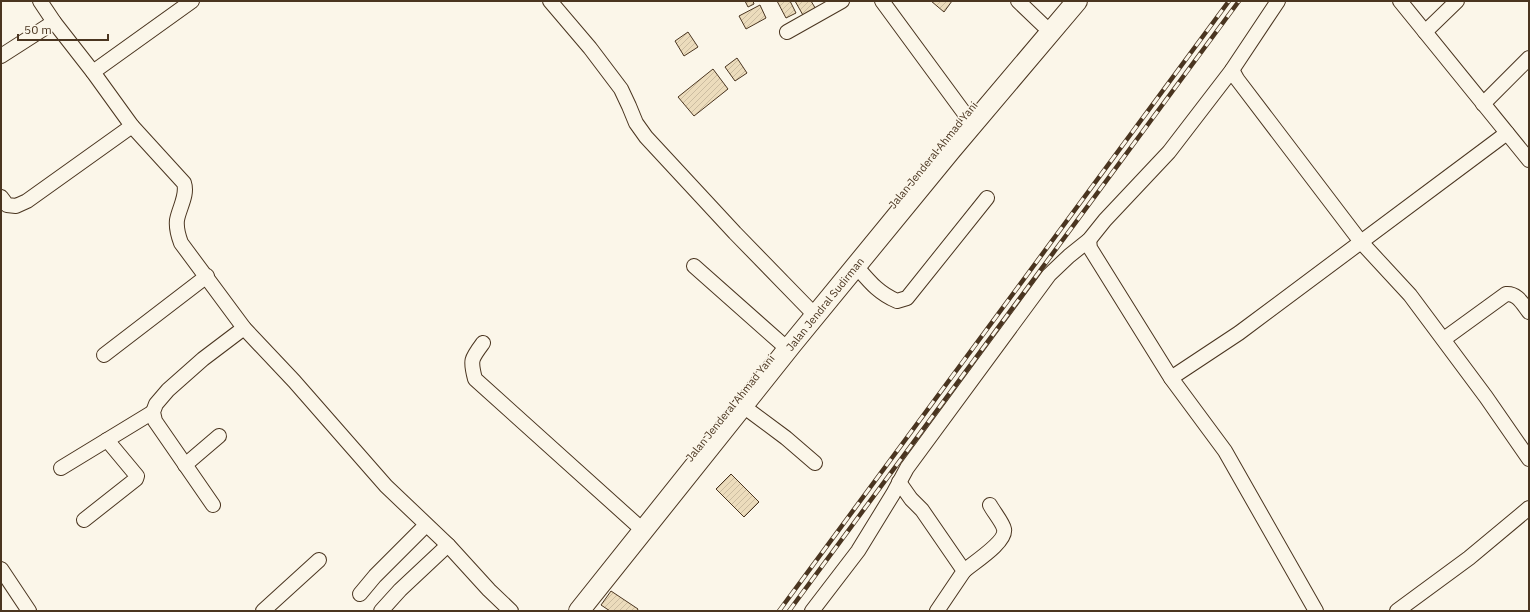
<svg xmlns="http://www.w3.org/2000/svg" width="1530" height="612" font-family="'IBM Plex Sans',sans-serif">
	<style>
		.building { fill: url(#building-hatch); stroke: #4a3520 }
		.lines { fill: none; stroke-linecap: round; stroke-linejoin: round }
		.minor-casing { stroke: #4a3520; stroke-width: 16 }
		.highway-casing { stroke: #4a3520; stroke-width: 22 }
		.minor { stroke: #fbf6e9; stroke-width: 14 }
		.highway { stroke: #fbf6e9; stroke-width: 20 }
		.rail-casing { stroke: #4a3520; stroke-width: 4.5 }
		.rail { stroke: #fbf6e9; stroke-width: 3; stroke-dasharray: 9; stroke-linecap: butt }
		.labels { text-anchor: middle; stroke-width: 3; stroke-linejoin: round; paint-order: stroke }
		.street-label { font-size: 11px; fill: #4a3520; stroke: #fbf6e9 }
	</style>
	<defs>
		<pattern id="building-hatch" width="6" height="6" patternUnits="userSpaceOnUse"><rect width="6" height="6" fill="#ecdcbc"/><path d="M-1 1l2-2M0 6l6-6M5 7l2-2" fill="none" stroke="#ccbda1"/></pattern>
	</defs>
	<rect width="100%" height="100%" fill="#fbf6e9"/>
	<!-- building -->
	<g class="building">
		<polygon points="745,1 753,1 754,4 748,7"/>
		<polygon points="777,1 790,1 796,13 786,18"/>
		<polygon points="795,1 811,1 817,11 804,17"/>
		<polygon points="931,1 952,1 944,12"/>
		<polygon points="760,5 766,18 746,29 739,16"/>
		<polygon points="688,32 698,47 684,56 675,41"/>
		<polygon points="737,58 747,73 735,81 725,67"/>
		<polygon points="713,69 728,89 694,116 678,97"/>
		<polygon points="731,474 759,502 744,517 716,489"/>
		<polygon points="611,591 638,609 637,611 610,611 601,605"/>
	</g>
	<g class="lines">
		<defs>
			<g id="minor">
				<path d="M40,1L54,22L93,72L132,126L184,183C188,195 179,208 177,220C176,228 178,235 181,243L244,328L294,381L386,486L448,545L489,590L511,611"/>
				<polyline points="550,1 590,48 621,89 629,106 636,123 646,137 735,233 809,309"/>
				<polyline points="882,1 965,114"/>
				<polyline points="1018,1 1043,25"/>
				<polyline points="1400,1 1529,160"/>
				<polyline points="787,32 842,1"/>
				<polyline points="1425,32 1457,1"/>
				<polyline points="1,56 54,22"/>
				<polyline points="1232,70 1237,79 1361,242 1410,295 1486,397 1529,459"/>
				<polyline points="93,72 192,1"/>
				<polyline points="1483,104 1529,58"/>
				<polyline points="1,197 7,205 16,206 27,201 132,126"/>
				<polyline points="1089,240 1090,248 1171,378"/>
				<polyline points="694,266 782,344"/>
				<path d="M856,266C869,281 878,293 897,301L907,298L987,198"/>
				<path d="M1444,339L1506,294C1517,293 1522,303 1529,312"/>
				<path d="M483,343C471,359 470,360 475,379L636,524"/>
				<polyline points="104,355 207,276"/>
				<polyline points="743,406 786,438 815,463"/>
				<polyline points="185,465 219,436"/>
				<polyline points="61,468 153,412"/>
				<polyline points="899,482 911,499 922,510 964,571 937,611"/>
				<polyline points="213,505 155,421 153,412 156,404 168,390 203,359 244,328"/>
				<polyline points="84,520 136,479 137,476 107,440"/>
				<polyline points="1,569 29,611"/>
				<path d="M964,571C973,563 1007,542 1004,529C1003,523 993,511 990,505"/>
				<polyline points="360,594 375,576 426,525"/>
				<polyline points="263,611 319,560"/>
				<polyline points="381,611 400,590 448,545"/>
				<polyline points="812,611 858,551 893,494 907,468 1049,275 1069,256 1089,240 1105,220 1169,152 1232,70 1278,1"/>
				<polyline points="1316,611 1225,451 1171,378 1239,333 1507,133"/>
				<polyline points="1397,611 1469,558 1529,508"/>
			</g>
			<polyline id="highway" points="579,611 792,344 951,150 1077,1"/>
		</defs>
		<!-- minor casing -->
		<use href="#minor" class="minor-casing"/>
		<!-- highway casing -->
		<use href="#highway" class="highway-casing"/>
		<!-- minor -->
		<use href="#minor" class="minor"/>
		<!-- highway -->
		<use href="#highway" class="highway"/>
		<defs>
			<g id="rail">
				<polyline points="779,611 1229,1"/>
				<polyline points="789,611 1239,1"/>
			</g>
		</defs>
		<!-- rail casing -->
		<use href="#rail" class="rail-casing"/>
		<!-- rail -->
		<use href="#rail" class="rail"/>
	</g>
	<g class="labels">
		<!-- street labels -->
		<g class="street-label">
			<text transform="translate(933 155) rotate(-51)" y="4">Jalan Jenderal Ahmad Yani</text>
			<text transform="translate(825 304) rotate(-51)" y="4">Jalan Jendral Sudirman</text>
			<text transform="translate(730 408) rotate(-51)" y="4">Jalan Jenderal Ahmad Yani</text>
		</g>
	</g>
	<!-- border -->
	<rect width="1530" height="612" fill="none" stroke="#4a3520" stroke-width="4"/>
	<!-- scale -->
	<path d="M18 34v6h90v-6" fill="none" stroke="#4a3520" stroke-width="2"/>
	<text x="24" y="34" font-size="12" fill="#4a3520" stroke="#fbf6e9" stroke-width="3" paint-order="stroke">50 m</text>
</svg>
